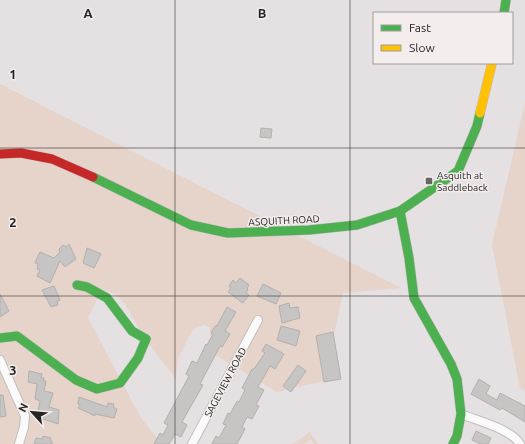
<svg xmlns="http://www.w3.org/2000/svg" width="525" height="444" font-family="Ubuntu,sans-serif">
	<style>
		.green { fill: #e6d3ca }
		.building { fill: #c7c4c4; stroke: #b3b0b0 }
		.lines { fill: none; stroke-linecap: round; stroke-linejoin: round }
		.street-casing { stroke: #c0bdbd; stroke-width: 10 }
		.fast-casing { stroke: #c0bdbd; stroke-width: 10 }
		.slow-casing { stroke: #c0bdbd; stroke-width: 10 }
		.jam-casing { stroke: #c0bdbd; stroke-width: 10 }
		.street { stroke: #fbfafa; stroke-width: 8 }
		.fast { stroke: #4caf50; stroke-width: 9 }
		.slow { stroke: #ffc107; stroke-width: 9 }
		.jam { stroke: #c62828; stroke-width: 9 }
		.grid { fill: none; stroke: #262424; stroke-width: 1; stroke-opacity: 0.55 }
		.poi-dot { fill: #696666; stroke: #f3eded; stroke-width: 1.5 }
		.labels { text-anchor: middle; stroke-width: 3; stroke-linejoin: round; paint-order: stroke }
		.poi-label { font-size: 10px; fill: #262424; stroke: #f3eded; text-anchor: start }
		.street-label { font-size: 10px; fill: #262424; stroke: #f3eded }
		.grid-label { font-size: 13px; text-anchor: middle; font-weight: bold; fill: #262424; stroke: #f3eded; stroke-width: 3; stroke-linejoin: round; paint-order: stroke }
	</style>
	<rect width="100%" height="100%" fill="#e5e0e1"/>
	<!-- green -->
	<g class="green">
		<polygon points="0,84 401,288 343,293 324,381 277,392 214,354 209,327 204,325 193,329 178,358 176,379 142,335 126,305 115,294 102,289 88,318 141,418 162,444 0,444"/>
		<polygon points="525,103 525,391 520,388 492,245"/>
		<polygon points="310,432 318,444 314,444 311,439 304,444 293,444"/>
	</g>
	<!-- building -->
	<g class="building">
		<polygon points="261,128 272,129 271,138 260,137"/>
		<polygon points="69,244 76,259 65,267 60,261 50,283 37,276 40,270 37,269 38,264 35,263 40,252 54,258 60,252 59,249 63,245 66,247"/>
		<polygon points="87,248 101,254 94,268 83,263"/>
		<polygon points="240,278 249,285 247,289 248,290 246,293 249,295 243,303 228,292 231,288 229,286 233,280 236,283"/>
		<polygon points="263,284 281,293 276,304 257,296"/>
		<polygon points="54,286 60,300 57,301 58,305 51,307 42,290"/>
		<polygon points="0,294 9,311 0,317"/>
		<polygon points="289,303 290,308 298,307 300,318 282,323 279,306"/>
		<polygon points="227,307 236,312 225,331 230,334 222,347 220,346 200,384 203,385 182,422 187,425 181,437 175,434 169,444 154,444 160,433 163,435 168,425 164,423 189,376 186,374 192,361 197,363 206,344 207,345 213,334 211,333 215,326 217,326"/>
		<polygon points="281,326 300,331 296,346 277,340"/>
		<polygon points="333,332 341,379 324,382 316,336"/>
		<polygon points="266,344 284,354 275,369 270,366 258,387 264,390 256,405 259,406 252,419 247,417 242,427 245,429 237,444 212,444 216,436 219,438 226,425 223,424 228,413 230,414 237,401 239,402 245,390 242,388 252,369 254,369 265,353 262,351"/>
		<polygon points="298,365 306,371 291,392 283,386"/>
		<polygon points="29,371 42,374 41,378 44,378 43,381 46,381 44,391 53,393 49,407 59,410 58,424 37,417 40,401 35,399 37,384 28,382"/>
		<polygon points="479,379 490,386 486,394 497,400 500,393 525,406 525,422 502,408 500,410 471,394"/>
		<polygon points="0,395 3,395 6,416 0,417"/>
		<polygon points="79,397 107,407 108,403 114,404 113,407 117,409 114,418 95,414 95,416 78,408 80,405 78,404"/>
		<polygon points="476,431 491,438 488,444 481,444 472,440"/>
		<polygon points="43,436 51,438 50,441 52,441 52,444 34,444 36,438 42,439"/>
	</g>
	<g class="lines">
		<defs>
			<g id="street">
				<polyline points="0,360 25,416 24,427 19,444"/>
				<path d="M461,414C478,421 511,429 520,444"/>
				<polyline points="192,444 258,320"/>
			</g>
			<g id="fast">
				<polyline points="504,13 506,0"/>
				<polyline points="93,177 191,225 228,233 309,230 357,225 400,211 458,171 477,126 480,113"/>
				<polyline points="400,211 409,258 414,298 451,364 457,379 461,414 457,436 453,444"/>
				<polyline points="0,338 17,336 76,380 97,389 120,383 138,358 146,339 132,331 107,298 87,287 77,285"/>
			</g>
			<polyline id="slow" points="480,113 492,63"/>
			<polyline id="jam" points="0,154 21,153 52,159 93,177"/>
		</defs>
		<!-- street casing -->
		<use href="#street" class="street-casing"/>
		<!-- fast casing -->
		<use href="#fast" class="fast-casing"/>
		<!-- slow casing -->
		<use href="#slow" class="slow-casing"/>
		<!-- jam casing -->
		<use href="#jam" class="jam-casing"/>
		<!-- street -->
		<use href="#street" class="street"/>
		<!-- fast -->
		<use href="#fast" class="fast"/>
		<!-- slow -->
		<use href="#slow" class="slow"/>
		<!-- jam -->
		<use href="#jam" class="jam"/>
	</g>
	<!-- grid -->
	<path class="grid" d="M175,0V444M350,0V444M0,148H525M0,296H525"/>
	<!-- markers -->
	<rect class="poi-dot" x="425" y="177" width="8" height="8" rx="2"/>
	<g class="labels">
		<!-- poi labels -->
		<g class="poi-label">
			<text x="437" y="179">Asquith at<tspan x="437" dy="12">Saddleback</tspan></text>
		</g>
		<!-- street labels -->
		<g class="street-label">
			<text transform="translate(284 220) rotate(-3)" y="4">ASQUITH ROAD</text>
			<text transform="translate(225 382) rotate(-62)" y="4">SAGEVIEW ROAD</text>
		</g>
	</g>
	<g class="grid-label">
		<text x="88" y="18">A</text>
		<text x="262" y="18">B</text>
		<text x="13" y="79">1</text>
		<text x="13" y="227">2</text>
		<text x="13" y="375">3</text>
	</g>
	<!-- legend -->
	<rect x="373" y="12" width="140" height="52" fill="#f3eded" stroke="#a19d9d"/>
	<rect x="381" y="25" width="20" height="6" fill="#4caf50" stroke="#a19d9d"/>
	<text x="409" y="32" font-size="12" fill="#262424">Fast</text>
	<rect x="381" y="45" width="20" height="6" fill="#ffc107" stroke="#a19d9d"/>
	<text x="409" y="52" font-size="12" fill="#262424">Slow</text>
	<!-- north arrow -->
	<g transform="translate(32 412) rotate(297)" stroke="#f3eded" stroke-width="3" paint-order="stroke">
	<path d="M0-3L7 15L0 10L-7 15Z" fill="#262424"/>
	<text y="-6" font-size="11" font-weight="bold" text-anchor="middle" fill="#262424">N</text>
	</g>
</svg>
